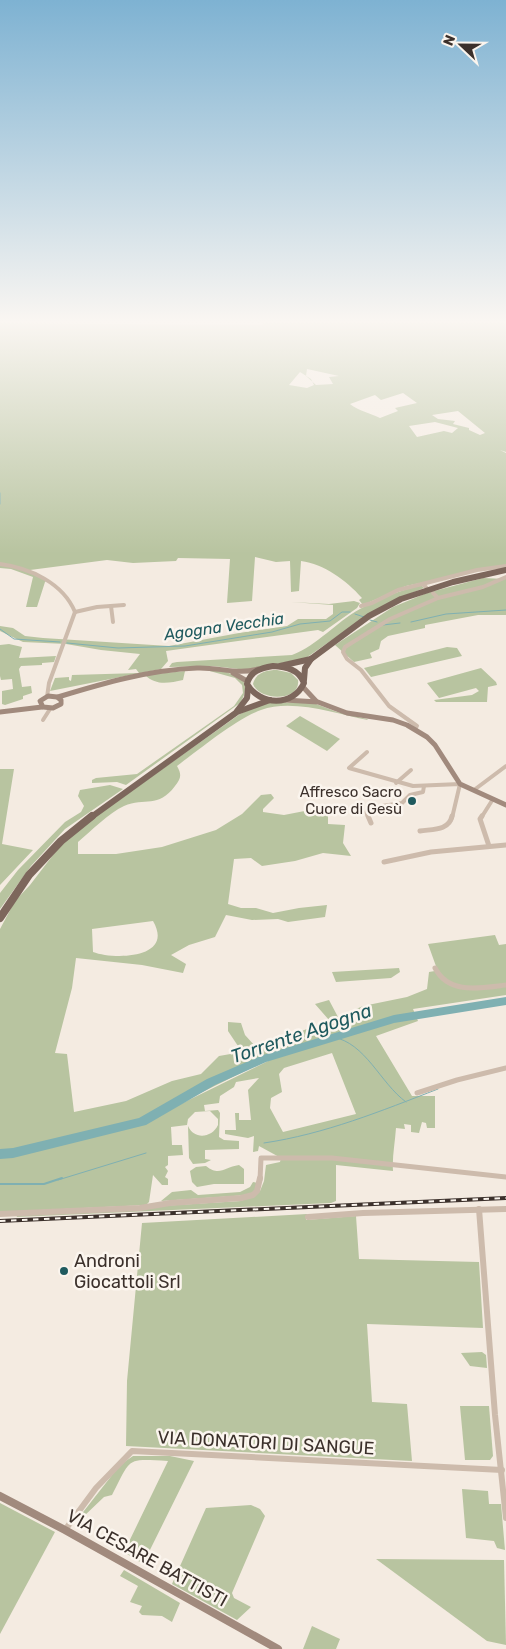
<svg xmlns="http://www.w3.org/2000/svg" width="506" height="1649" font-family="Rubik,sans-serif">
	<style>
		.green { fill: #b8c4a0; fill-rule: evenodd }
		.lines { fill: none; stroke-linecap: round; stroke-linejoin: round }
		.stream-far1 { stroke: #7fb0b2; stroke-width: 1 }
		.stream { stroke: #7fb0b2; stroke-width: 2 }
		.river { fill: #7fb0b2; fill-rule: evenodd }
		.street-far2 { stroke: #cdbbac; stroke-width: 4 }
		.street-far1 { stroke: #cdbbac; stroke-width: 5 }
		.street { stroke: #cdbbac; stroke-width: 6 }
		.secondary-far1 { stroke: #a18a7d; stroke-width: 5 }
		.secondary { stroke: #a18a7d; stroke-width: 8 }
		.primary-far1 { stroke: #7d675c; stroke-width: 6 }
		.primary { stroke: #7d675c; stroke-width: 8 }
		.rail-casing { stroke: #3b302b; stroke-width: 4 }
		.rail { stroke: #fbf5ee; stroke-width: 2; stroke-dasharray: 5.5; stroke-linecap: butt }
		.poi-dot { fill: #1f5a5e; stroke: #fbf5ee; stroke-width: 2 }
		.labels { text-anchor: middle; stroke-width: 5; stroke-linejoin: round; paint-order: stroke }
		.poi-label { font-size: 15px; fill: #3b302b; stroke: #fbf5ee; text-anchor: end }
		.water-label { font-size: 16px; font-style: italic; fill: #1f5a5e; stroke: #fbf5ee }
		.near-poi-label { font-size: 18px; fill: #3b302b; stroke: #fbf5ee; text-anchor: start }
		.near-street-label { font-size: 18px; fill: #3b302b; stroke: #fbf5ee }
		.near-water-label { font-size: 19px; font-style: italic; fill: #1f5a5e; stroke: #fbf5ee }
	</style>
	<rect width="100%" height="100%" fill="#f4ebe1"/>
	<!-- green -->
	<g class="green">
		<path d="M0,323L261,325L263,323H506V452L500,450L506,453V565L406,586L363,605L359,600L362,598C346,580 324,564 301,561L299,591L291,592L290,561L276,562L255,557L252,601L227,603L230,559L178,558L176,561L133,563L107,560L30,570L47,580L45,582L37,607H26L33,577L11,569L0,568ZM307,369L339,376L329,377L333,384L316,385L306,376ZM300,372L311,379L314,385L307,388L289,385ZM403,393L417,403L395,408L398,411L380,418C370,413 359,411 350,404L375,395L381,400ZM458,411L485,433L480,435L469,430V428L453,424L455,421L438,419L432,415ZM435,422L458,428L452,433L444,431L417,437L409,426Z"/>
		<polygon points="483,578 506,579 506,615 478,615 425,625 425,628 388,636 381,641 379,649 370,653 372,658 354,662 335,645 393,607 427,593"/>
		<path d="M421,585L424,588L399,598L359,621L306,658L248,670L212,666L169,667L172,663L177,662L292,655C318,645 336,622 360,609C379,598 400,591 421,585Z"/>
		<polygon points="354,601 360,603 357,608 323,632 318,630 166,651 168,661 161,669 50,691 55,678 69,677 69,680 71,681 72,675 139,673 136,669 128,670 140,654 101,650 66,644 23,642 0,631 0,626 13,628 25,636 43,638 169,646 239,633 287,626 298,619 326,619 333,614 333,605 291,602 329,604"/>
		<polygon points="9,644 22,647 19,658 56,656 54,662 42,663 42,665 21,666 19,669 22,687 31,686 32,693 23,696 23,699 5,705 2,704 2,691 13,689 12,679 1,680 0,676 0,645"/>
		<polygon points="447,647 457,648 462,656 371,677 364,668"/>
		<polygon points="481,668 496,682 497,685 488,687 487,702 436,702 434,700 472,695 479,691 476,688 439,698 427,683"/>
		<path d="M206,670L227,672L243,680C247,688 245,695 240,703L126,785L117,782L92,783V780L96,778L137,774L234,706L243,693L242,685L235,678Z"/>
		<path d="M277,670L291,673L298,680C301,701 260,702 253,684C256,672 267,670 277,670Z"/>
		<path d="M185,671L183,680C169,683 156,686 145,675Z"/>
		<path d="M311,702L337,712L367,719L368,720C337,714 292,698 261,710C236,719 200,749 177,766C182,775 181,778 175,786C158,809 145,797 124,806C109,813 91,831 78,842V854H116L162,847L216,830L242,814L261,795L271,794L274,798L263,809V812L284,815L320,808L328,813V824L345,825L343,843L351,856L323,853L295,861L262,866L251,858L234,859L228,904L241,908H256L273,913L299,908L327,905L325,917L288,922L278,919L252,920L226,915L215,937L189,945L171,955L186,964L183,973L142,965L76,958L72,988L55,1053L67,1054L74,1112L126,1101L172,1081L201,1074L219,1056L242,1052L228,1031V1022L241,1023L245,1035L255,1046L282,1039L329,1020L315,1004L329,1000L338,1017L363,1006L407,997L427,989L429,972L435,971L437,969L428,944L495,935L499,945L506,944V995L413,1009L418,1021L376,1036L412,1096H435V1128H427L426,1123L422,1122L419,1133L411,1132V1125L404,1124L405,1129L396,1128C395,1143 392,1157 393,1171L336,1165V1201L331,1203L17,1217L16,1215L241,1201L260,1191L264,1181L266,1165L280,1162L281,1158L259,1146L258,1151L253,1152L254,1136L248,1138L225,1134V1130H236L235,1113H239V1120H251L248,1090L259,1078L236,1082L234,1087L220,1096L219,1103L204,1105L205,1111L218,1110L220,1113L219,1137L224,1140L239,1141V1149L205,1150V1159L211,1160L205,1163L193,1164L189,1158L188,1126C194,1140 212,1138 218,1125V1119L210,1111L195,1112L188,1119L187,1125L171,1127L172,1145H182L183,1155L168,1156V1165L165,1167L168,1171L165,1177L168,1179V1185H162L153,1175L149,1202L146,1205L0,1212V1154H13L142,1123L270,1060L331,1037L269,1059L142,1122L13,1153H0V929L15,901L30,885L60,846L99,814L240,714L265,703ZM153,921C175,959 114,960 93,952L92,929ZM332,1053L356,1114L283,1132L270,1108L271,1098L282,1092L279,1074L284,1068Z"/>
		<polygon points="300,716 340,739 327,751 286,726"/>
		<polygon points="0,769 14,769 2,844 33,850 0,885"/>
		<polygon points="110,785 123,789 65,829 31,866 0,909 0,893 18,870 65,822 81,812 84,806 78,796 80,790"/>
		<polygon points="399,968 400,972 391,978 336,982 332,972"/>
		<path d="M239,1165L244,1169V1184H214L197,1187L192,1182L190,1171L196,1167L206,1166C220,1177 224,1167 239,1165Z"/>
		<polygon points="253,1182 258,1183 255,1191 248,1195 161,1201 172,1192 191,1190 198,1195 240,1192 250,1187"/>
		<polygon points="307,1214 306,1220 356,1216 359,1259 479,1262 483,1328 367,1324 372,1402 407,1404 412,1461 126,1446 127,1381 142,1223"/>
		<polygon points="482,1352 486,1355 487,1368 470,1366 461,1353"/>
		<polygon points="460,1406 489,1406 493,1456 490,1460 465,1460"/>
		<path d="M133,1456H170L194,1461L143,1564L124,1552L168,1461C125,1459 132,1457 112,1495L104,1497L83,1517L80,1516L120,1465Z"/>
		<polygon points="462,1489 488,1491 489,1504 501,1504 505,1550 497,1548 494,1541 466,1538"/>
		<polygon points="0,1503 55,1532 0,1634"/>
		<polygon points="251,1505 260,1509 265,1516 232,1593 234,1598 251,1607 237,1620 172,1584 206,1508"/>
		<polygon points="376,1559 504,1560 506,1645 487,1641"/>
		<polygon points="124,1570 180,1603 172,1622 162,1616 142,1615 139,1612 142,1606 130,1602 138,1586 120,1576"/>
		<polygon points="312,1626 340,1639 336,1649 303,1649"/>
	</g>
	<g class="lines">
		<!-- stream-far1 -->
		<g class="stream-far1">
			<polyline points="0,493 0,504"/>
			<polyline points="355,614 364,617"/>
			<polyline points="370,620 377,622"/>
			<polyline points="411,622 446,614 506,610"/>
			<polyline points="383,625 400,623"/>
			<polyline points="0,629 14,639 60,642"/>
			<polyline points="67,643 118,648 185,646 272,632 300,624 330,621 342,612 350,612"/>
			<path d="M333,1037C366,1043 380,1083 406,1102"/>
			<path d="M264,1143C325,1134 381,1111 438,1089"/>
			<polyline points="58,1180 146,1153"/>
		</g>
		<!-- stream -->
		<polyline class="stream" points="0,1184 44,1184 62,1178"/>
		<!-- river -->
		<polygon class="river" points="506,997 506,1005 394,1023 266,1062 215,1085 146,1125 13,1158 0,1159 0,1149 13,1148 139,1118 207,1079 263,1055 394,1015"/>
		<!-- street-far2 -->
		<g class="street-far2">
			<path d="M0,564C30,568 63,583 75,612"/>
			<polyline points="422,584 477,570 506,566"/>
			<polyline points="438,598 483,587 506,577"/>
			<polyline points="111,606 113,622"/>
			<polyline points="361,606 372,603 398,590 422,584 426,587"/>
			<polyline points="75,612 97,607 124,605"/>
			<polyline points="47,697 49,683 75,612"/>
			<polyline points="43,720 50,709"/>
			<polyline points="415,729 417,726 389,706 361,670 347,659 343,652 345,647 390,619 438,598 433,593"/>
			<polyline points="367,752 349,768 413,786 460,784 452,818"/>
			<polyline points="396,783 411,770"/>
			<polyline points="474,790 506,766"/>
			<polyline points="369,818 366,812 369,808 402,803 410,795 423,792 424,786"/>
			<polyline points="481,818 493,799"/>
		</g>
		<!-- street-far1 -->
		<g class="street-far1">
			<polyline points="368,816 371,823"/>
			<polyline points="482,816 480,819 489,846"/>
			<path d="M420,831C432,829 449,831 452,816"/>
			<polyline points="384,862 431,852 506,845"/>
			<path d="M435,968C449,995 480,988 506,985"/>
			<polyline points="417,1093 457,1080 506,1068"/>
			<polyline points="260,1180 261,1158 332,1158 506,1177"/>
		</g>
		<!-- street -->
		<g class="street">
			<polyline points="479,1209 495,1415 506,1518"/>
			<polyline points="0,1214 140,1208 170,1203 241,1198 253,1195 257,1191 260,1178"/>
			<polyline points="308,1217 363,1213 506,1209"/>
			<polyline points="65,1530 96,1488 132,1451 502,1470"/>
		</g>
		<!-- secondary-far1 -->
		<g class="secondary-far1">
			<polyline points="233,673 247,681"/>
			<polyline points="303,687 316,701"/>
			<polygon points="48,696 57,697 61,700 61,704 53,708 43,707 40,701"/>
			<path d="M58,697C104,683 149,670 197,668C218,667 238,675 258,669"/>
			<polyline points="285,700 318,702 347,713 393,720 407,725 427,737 435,745 460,784 506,805"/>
			<polyline points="0,712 42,707"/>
		</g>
		<!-- secondary -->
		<polyline class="secondary" points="0,1496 65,1530 278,1649"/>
		<!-- primary-far1 -->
		<g class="primary-far1">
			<path d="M273,666C286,667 299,669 304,683C293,707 260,706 247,684C250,671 261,668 273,666Z"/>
			<polyline points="280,666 311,659 369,616 401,599 453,582 506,570"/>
			<polyline points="304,680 305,668 311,659"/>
			<polyline points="237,711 247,698 248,688"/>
			<polyline points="90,818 237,712 270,700"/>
		</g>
		<!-- primary -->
		<polyline class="primary" points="0,918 29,875 61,841 92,816"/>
		<defs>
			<polyline id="rail" points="0,1221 506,1198"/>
		</defs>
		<!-- rail casing -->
		<use href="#rail" class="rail-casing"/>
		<!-- rail -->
		<use href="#rail" class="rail"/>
	</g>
	<!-- sky -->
	<linearGradient id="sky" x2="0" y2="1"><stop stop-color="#7eb2d2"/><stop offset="0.58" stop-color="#faf6f2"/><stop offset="1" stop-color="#faf6f2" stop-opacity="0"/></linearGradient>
	<rect width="506" height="554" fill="url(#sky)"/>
	<!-- markers -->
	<g class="poi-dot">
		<circle cx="412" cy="801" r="5"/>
		<circle cx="64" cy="1271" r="5"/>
	</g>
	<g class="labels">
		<!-- poi labels -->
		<g class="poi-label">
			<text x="402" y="797">Affresco Sacro<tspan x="402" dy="17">Cuore di Gesù</tspan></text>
		</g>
		<!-- water labels -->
		<g class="water-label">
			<text transform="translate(224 626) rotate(-8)" y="6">Agogna Vecchia</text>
		</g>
		<!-- near-poi labels -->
		<g class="near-poi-label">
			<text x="74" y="1267">Androni<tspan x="74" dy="21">Giocattoli Srl</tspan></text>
		</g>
		<!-- near-street labels -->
		<g class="near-street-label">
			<text transform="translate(266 1443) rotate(3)" y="6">VIA DONATORI DI SANGUE</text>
			<text transform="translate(147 1558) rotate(29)" y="6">VIA CESARE BATTISTI</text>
		</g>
		<!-- near-water labels -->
		<g class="near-water-label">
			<text transform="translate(301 1033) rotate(-19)" y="7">Torrente Agogna</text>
		</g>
	</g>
	<!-- north arrow -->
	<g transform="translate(461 45) rotate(292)" stroke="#fbf5ee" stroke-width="4" paint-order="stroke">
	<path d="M0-4L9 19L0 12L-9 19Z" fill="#3b302b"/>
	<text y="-8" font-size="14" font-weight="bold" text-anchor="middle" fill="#3b302b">N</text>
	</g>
</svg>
